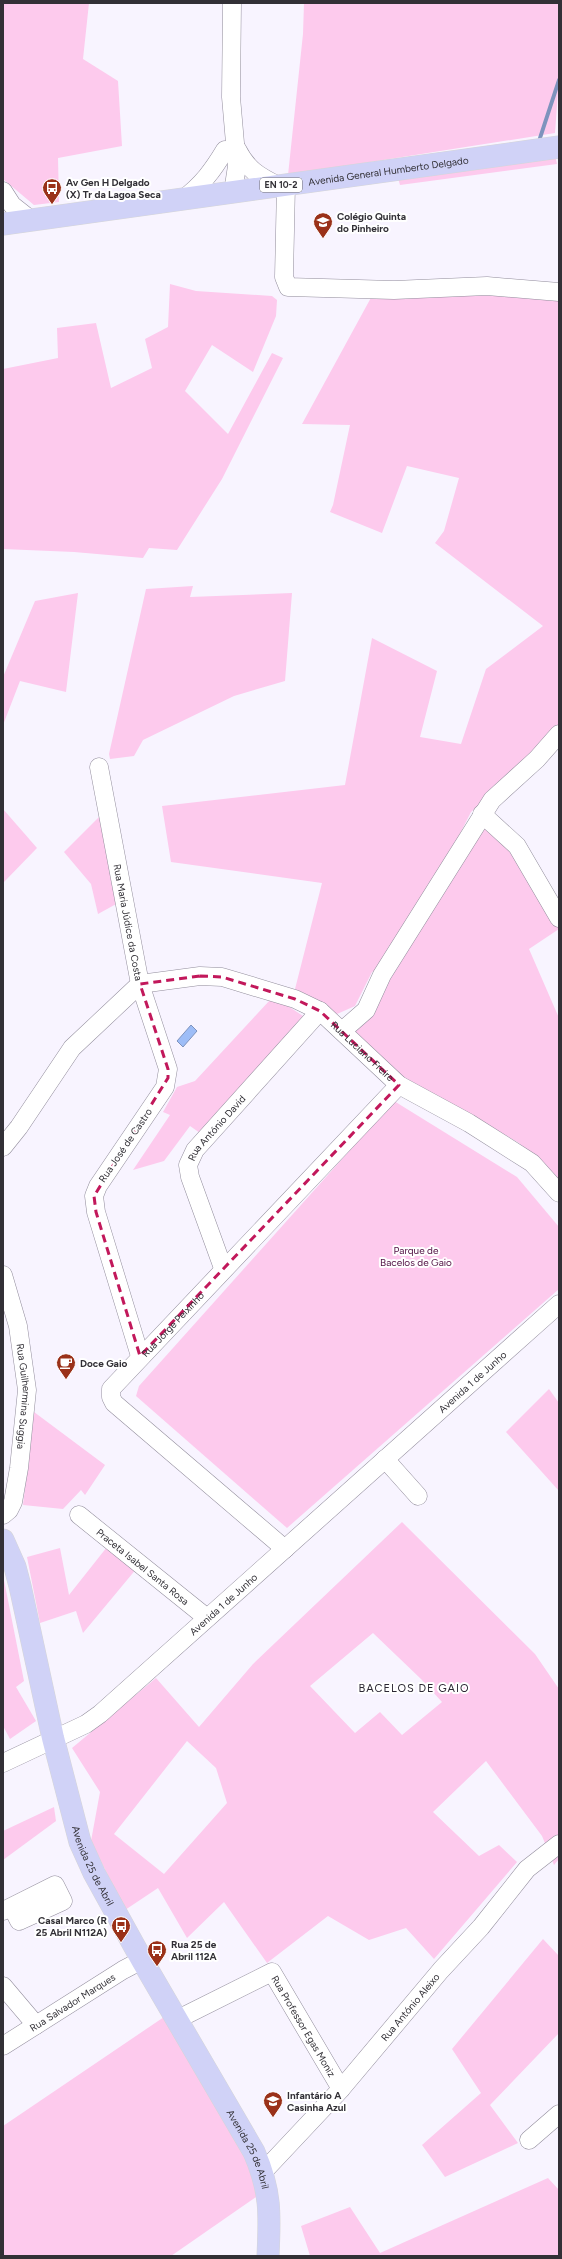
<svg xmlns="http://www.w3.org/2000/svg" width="562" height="2259" font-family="Figtree,sans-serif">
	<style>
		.green { fill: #fdcaed; fill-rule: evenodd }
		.water { fill: #9ebdf7; stroke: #7e93bd }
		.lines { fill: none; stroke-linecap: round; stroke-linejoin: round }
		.stream { stroke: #7e93bd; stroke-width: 4 }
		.minor-casing { stroke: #928d9c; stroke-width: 19 }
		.major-casing { stroke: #d6d6d7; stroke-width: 23 }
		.minor { stroke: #fff; stroke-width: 18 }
		.major { stroke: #d0d2f7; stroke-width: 22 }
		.marked { fill: none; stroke: #c2185b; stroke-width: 3; stroke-dasharray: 8 5; stroke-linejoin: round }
		.labels { text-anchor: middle; stroke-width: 4; stroke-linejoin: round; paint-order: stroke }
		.shield { fill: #fff; stroke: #706e72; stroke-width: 1 }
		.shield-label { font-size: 9px; font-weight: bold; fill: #323036 }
		.street-label { font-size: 10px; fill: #323036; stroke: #fff }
		.poi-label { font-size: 10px; font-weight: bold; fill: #323036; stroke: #fff; text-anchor: start }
		.park-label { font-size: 10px; fill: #4e0c40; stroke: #fff }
		.neighbourhood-label { font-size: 11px; letter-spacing: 1px; fill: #2b2733; stroke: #fff }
	</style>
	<rect width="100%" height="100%" fill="#f8f4ff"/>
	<!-- green -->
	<g class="green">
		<polygon points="3,3 89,3 83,59 118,81 122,146 58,158 59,202 34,205 3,179"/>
		<polygon points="304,3 559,3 559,78 555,133 288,175 303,34"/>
		<polygon points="555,155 557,164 400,185 398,178"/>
		<polygon points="170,284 196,291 272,296 277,300 276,316 253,372 212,345 185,391 228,434 272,353 283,358 222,479 177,550 149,548 143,558 74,552 3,549 3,369 58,358 57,328 96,323 111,388 152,368 145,339 168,327"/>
		<polygon points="482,293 559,299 559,727 543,745 471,812 446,861 380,968 372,972 355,1006 337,1014 295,989 322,883 171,862 162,806 345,785 372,638 437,671 420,737 461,744 486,669 543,626 435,543 444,531 459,478 407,466 382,533 330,512 333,505 350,425 302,424 373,294"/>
		<polygon points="193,586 190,597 292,593 285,681 234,696 143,740 134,756 110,759 109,754 146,589"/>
		<polygon points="78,593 66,692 20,681 3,725 3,677 35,601"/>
		<polygon points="3,809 37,848 3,883"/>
		<polygon points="101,815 118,903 98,914 91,884 64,852"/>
		<polygon points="482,822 513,850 559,927 559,929 529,949 559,1018 559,1185 519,1143 402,1076 354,1034 355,1027"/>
		<polygon points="270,1000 288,1006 303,1016 283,1039 285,1044 200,1133 190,1126 164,1161 133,1170 170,1115 163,1112 177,1087 195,1081"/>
		<polygon points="394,1101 517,1177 559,1227 559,1289 287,1528 136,1396 139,1386"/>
		<polygon points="549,1389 559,1403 559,1491 506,1432"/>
		<polygon points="34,1412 105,1465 85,1495 81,1490 63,1509 23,1505"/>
		<path d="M402,1522L535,1654L559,1689V1859L554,1865L542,1836L486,1761L433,1812L479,1856L499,1845L517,1862L434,1959L406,1928L369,1940L328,1916L267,1963L224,1902L187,1938L158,1888L125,1910L91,1841L100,1792L72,1748L156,1678L199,1727L253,1664ZM373,1633L421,1679L442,1702L402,1735L380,1712L355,1733L310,1686ZM187,1741L216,1768L227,1803L164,1874L114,1834Z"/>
		<polygon points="107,1547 137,1568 83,1633 76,1611 40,1623 27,1557 60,1548 69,1595"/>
		<polygon points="3,1575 24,1681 16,1687 36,1721 10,1739 3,1726"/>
		<polygon points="54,1807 56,1821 3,1860 3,1831"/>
		<polygon points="543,1939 559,1956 559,2033 490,2105 518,2143 445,2177 422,2145 481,2093 452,2049"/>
		<polygon points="164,2017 256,2177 259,2195 171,2256 3,2256 3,2126"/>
		<polygon points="548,2178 559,2190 559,2256 310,2256 301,2226 350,2207 380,2253"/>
	</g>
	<!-- water -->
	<polygon class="water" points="191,1025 197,1031 183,1047 177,1041"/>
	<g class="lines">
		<!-- stream -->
		<polyline class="stream" points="540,138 559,80"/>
		<defs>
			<g id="minor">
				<polyline points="232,3 231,97 237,166 233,192"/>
				<path d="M237,149C247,169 258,176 279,186"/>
				<polyline points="286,185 284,277 288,287 394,290 487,286 559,292"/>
				<polyline points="3,191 12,205 31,220"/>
				<path d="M183,199C202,185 213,170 225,150"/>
				<path id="s1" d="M99,767L140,984L168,1069L165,1087L98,1186L94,1196L96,1212L140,1356"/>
				<polyline points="482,814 517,846 559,918"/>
				<path id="s2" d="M140,984L200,976L222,977L295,999L320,1011L399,1085L469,1123L532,1163L559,1193"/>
				<polyline points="342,1031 366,1010 382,975 492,800 537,759 559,734"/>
				<polyline points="3,1147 19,1127 72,1048 140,984"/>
				<path id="s3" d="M223,1268L190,1177L188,1165L195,1150L320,1011"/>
				<path id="s4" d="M3,1275L18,1326L27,1390L19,1468L13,1502L9,1510L3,1515"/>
				<polyline points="385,1459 418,1496"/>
				<path id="s5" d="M79,1515L207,1618"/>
				<path id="s6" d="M285,1549L114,1403L111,1397V1389L399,1085"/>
				<path id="s7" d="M3,1763L86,1724L100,1714L559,1304"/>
				<polyline points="3,1911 55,1885 63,1901 19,1921 12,1907"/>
				<polyline points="3,1986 36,2025"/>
				<path id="s8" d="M176,2020L272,1972L341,2089"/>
				<path id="s9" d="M3,2046L123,1970L142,1960"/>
				<polyline points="529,2140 559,2114"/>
				<path id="s10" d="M263,2172L341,2089L441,1970L481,1927L527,1869L559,1844"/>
			</g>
			<g id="major">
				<path id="s11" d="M3,224L559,147"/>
				<path id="s12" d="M3,1540L15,1567L20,1586L53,1738L80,1842L94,1873L142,1960L254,2152C271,2191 270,2214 268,2256"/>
			</g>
		</defs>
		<!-- minor casing -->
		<use href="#minor" class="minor-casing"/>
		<!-- major casing -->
		<use href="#major" class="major-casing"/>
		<!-- minor -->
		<use href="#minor" class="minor"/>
		<!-- major -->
		<use href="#major" class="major"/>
	</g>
	<!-- marked area -->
	<path class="marked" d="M200,976L222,977L295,999L320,1011L399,1085L140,1356L96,1212L94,1196L168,1078V1069L140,984Z"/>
	<!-- icons -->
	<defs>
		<symbol id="bus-pin" viewBox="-11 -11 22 30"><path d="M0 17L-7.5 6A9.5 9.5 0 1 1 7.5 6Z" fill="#9a3119" stroke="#fff"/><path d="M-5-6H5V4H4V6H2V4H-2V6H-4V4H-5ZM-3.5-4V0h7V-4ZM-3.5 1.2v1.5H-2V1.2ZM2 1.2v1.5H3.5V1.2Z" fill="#fff"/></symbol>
		<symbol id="school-pin" viewBox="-11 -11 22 30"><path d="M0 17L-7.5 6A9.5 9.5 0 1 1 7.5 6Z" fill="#9a3119" stroke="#fff"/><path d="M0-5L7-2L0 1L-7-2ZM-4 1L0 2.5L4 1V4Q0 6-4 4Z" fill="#fff"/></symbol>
		<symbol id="cafe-pin" viewBox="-11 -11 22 30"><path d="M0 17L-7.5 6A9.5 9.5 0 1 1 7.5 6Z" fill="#9a3119" stroke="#fff"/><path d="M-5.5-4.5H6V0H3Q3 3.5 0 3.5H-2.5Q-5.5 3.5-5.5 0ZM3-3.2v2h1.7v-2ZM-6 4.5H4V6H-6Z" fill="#fff"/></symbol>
	</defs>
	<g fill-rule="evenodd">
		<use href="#bus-pin" x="41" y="177" width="22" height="30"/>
		<use href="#school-pin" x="312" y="211" width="22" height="30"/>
		<use href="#cafe-pin" x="55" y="1352" width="22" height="30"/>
		<use href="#bus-pin" x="110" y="1915" width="22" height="30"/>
		<use href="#bus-pin" x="146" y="1939" width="22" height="30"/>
		<use href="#school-pin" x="262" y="2090" width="22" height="30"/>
	</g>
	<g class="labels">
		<!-- shield labels -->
		<rect class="shield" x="260" y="178" width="42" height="14" rx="3"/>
		<g class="shield-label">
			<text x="281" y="188">EN 10-2</text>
		</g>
		<!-- street labels -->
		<g class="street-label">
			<text dy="4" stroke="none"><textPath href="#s11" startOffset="389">Avenida General Humberto Delgado</textPath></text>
			<text dy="4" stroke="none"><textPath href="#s1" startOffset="158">Rua Maria Júdice da Costa</textPath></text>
			<text dy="4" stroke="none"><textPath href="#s2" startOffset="245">Rua Luciano Freire</textPath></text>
			<text dy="4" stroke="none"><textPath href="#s3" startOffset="156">Rua António David</textPath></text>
			<text transform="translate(125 1145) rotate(-56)" y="4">Rua José de Castro</text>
			<text dy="4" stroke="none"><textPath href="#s6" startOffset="329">Rua Jorge Peixinho</textPath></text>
			<text dy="4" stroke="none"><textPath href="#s7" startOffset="608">Avenida 1 de Junho</textPath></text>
			<text dy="4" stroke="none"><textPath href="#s4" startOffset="124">Rua Guilhermina Suggia</textPath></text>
			<text dy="4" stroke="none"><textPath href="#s5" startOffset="82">Praceta Isabel Santa Rosa</textPath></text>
			<text dy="4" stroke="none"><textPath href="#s7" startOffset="274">Avenida 1 de Junho</textPath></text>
			<text dy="4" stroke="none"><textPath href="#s12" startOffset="339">Avenida 25 de Abril</textPath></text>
			<text dy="4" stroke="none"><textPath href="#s9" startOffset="82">Rua Salvador Marques</textPath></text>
			<text dy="4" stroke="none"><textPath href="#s10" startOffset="221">Rua António Aleixo</textPath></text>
			<text dy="4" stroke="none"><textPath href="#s8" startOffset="170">Rua Professor Egas Moniz</textPath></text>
			<text dy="4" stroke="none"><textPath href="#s12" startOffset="663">Avenida 25 de Abril</textPath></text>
		</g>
		<!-- poi labels -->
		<g class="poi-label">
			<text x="66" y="186">Av Gen H Delgado<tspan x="66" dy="12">(X) Tr da Lagoa Seca</tspan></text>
			<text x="337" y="220">Colégio Quinta<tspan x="337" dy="12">do Pinheiro</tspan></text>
			<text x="80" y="1367">Doce Gaio</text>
			<text x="107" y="1924" text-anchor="end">Casal Marco (R<tspan x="107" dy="12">25 Abril N112A)</tspan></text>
			<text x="171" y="1948">Rua 25 de<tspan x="171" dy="12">Abril 112A</tspan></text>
			<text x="287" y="2099">Infantário A<tspan x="287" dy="12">Casinha Azul</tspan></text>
		</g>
		<!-- park labels -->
		<g class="park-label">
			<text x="416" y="1254">Parque de<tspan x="416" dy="12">Bacelos de Gaio</tspan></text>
		</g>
		<!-- neighbourhood labels -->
		<g class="neighbourhood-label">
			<text x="414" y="1692">BACELOS DE GAIO</text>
		</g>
	</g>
	<!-- border -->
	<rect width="562" height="2259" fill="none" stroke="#323036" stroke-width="8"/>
</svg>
